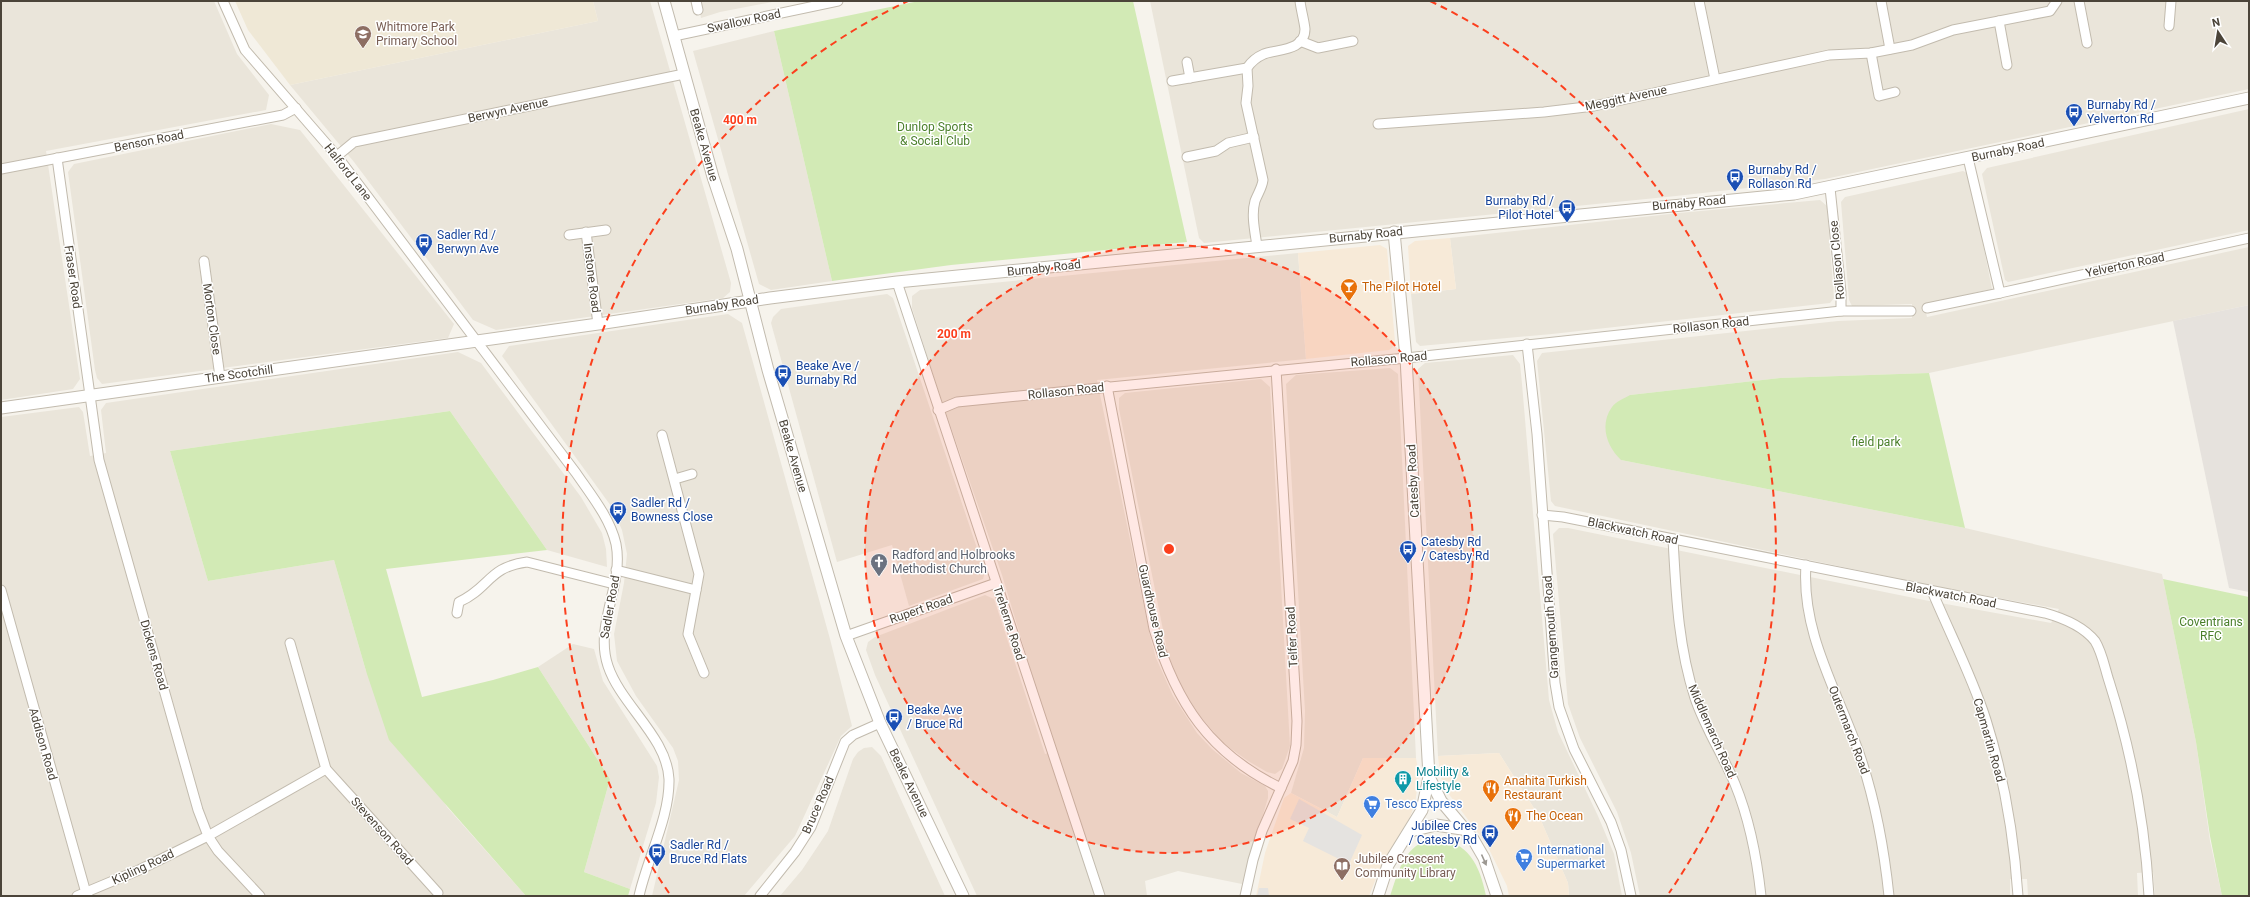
<svg xmlns="http://www.w3.org/2000/svg" width="2250" height="897" font-family="Roboto,sans-serif">
	<style>
		.residential { fill: #eae5da }
		.commercial { fill: #f7ead8 }
		.industrial { fill: #e6e2dd }
		.education { fill: #efe8d6 }
		.green { fill: #d2eab5 }
		.parking { fill: #e5e3e0 }
		.lines { fill: none; stroke-linecap: round; stroke-linejoin: round }
		.minor-casing { stroke: #c2bbae; stroke-width: 11 }
		.tertiary-casing { stroke: #c2bbae; stroke-width: 13 }
		.minor { stroke: #fff; stroke-width: 9 }
		.tertiary { stroke: #fff; stroke-width: 11 }
		.oneway { fill: #9c9892 }
		.ring { fill: none; stroke: #fc3f1d; stroke-width: 2; stroke-dasharray: 7 5 }
		.labels { text-anchor: middle; stroke-width: 3; stroke-linejoin: round; paint-order: stroke }
		.street-label { font-size: 12px; fill: #4b4439; stroke: #fff }
		.education-label { font-size: 12px; fill: #785e54; stroke: #fff; text-anchor: start }
		.transit-label { font-size: 12px; fill: #164399; stroke: #fff; text-anchor: start }
		.park-label { font-size: 12px; fill: #4a7f2a; stroke: #fff }
		.food-label { font-size: 12px; fill: #c56008; stroke: #fff; text-anchor: start }
		.worship-label { font-size: 12px; fill: #5b616d; stroke: #fff; text-anchor: start }
		.culture-label { font-size: 12px; fill: #0d838f; stroke: #fff; text-anchor: start }
		.shop-label { font-size: 12px; fill: #366cbe; stroke: #fff; text-anchor: start }
		.centre { fill: #fc3f1d; stroke: #fff; stroke-width: 2 }
		.ring-label { font-size: 12px; text-anchor: middle; font-weight: bold; fill: #fc3f1d; stroke: #fff; stroke-width: 3; stroke-linejoin: round; paint-order: stroke }
	</style>
	<rect width="100%" height="100%" fill="#f6f3ec"/>
	<!-- residential -->
	<g class="residential">
		<polygon points="1,1 214,1 237,54 269,95 266,110 46,151 80,379 73,389 1,400"/>
		<polygon points="593,1 650,1 731,283 730,292 723,298 496,330 473,320 354,162 290,85 598,21"/>
		<polygon points="698,1 777,1 720,12 701,18"/>
		<polygon points="1150,1 2249,1 2249,89 1825,179 1676,196 1204,243 1199,238"/>
		<polygon points="774,31 832,281 771,290 759,284 693,51"/>
		<polygon points="2249,109 2249,230 2008,282 2005,280 1982,174 1987,168"/>
		<polygon points="271,124 300,130 454,324 448,338 102,384 97,378 95,370 68,172 74,164"/>
		<polygon points="1963,171 1969,174 1992,289 1924,304 1927,317 2249,247 2249,305 1929,373 1780,378 1630,395 1621,460 1965,528 2162,574 2196,742 2210,841 2222,896 2155,896 2153,872 2137,873 2138,896 2028,896 2027,879 2010,879 2010,896 1640,896 1631,853 1617,812 1580,738 1568,704 1553,534 1559,528 1568,528 1924,600 2051,623 2059,609 1928,585 1555,506 1551,501 1537,361 1542,353 1838,321 1912,318 1912,304 1852,306 1849,300 1841,202 1845,197"/>
		<polygon points="1820,200 1827,206 1834,298 1830,303 1552,334 1420,346 1416,342 1411,294 1456,289 1450,238 1679,213"/>
		<polygon points="1298,253 1306,359 1097,380 1150,636 1156,658 1173,696 1197,733 1212,749 1241,773 1265,786 1268,791 1268,798 1242,884 1178,871 1145,881 1147,896 977,896 875,675 866,650 868,642 875,637 985,595 994,599 1045,754 1055,751 1002,575 935,381 912,308 912,296 920,290"/>
		<polygon points="887,294 893,298 897,310 985,572 983,579 909,606 892,545 837,562 771,323 773,317 781,309"/>
		<polygon points="728,314 742,323 830,639 852,726 841,736 795,836 744,896 652,896 679,780 678,761 673,748 636,696 617,661 614,634 624,583 627,554 622,530 611,506 502,356 509,346"/>
		<polygon points="458,352 481,363 581,497 602,533 606,549 607,567 547,550 450,411 170,451 208,581 334,560 366,671 447,807 526,896 1,896 1,417 79,407 83,412 90,456 106,453 101,410 106,403"/>
		<polygon points="1513,355 1520,364 1522,384 1549,700 1558,732 1598,816 1614,854 1622,896 1569,896 1568,883 1539,816 1499,753 1438,756 1418,369 1425,363"/>
		<polygon points="1390,368 1398,374 1416,758 1363,758 1337,817 1291,793 1304,748 1305,711 1286,384 1296,375"/>
		<polygon points="1261,379 1270,387 1290,746 1282,769 1275,774 1267,772 1248,761 1223,743 1200,716 1182,688 1168,655 1119,409 1119,398 1125,393"/>
		<polygon points="573,644 594,649 603,681 657,766 659,777 656,803 630,889 584,872 610,779 538,667"/>
		<polygon points="872,747 881,756 945,896 780,896 802,870 828,831 853,759 858,752 864,748"/>
	</g>
	<!-- commercial -->
	<g class="commercial">
		<polygon points="1450,238 1456,289 1411,294 1408,246 1415,241"/>
		<polygon points="1380,245 1387,249 1395,342 1393,347 1389,350 1306,359 1298,253"/>
		<polygon points="1499,753 1539,816 1568,883 1569,896 1509,896 1507,886 1487,845 1445,789 1440,775 1438,756"/>
		<polygon points="1363,758 1416,758 1419,775 1415,804 1408,822 1383,861 1369,896 1256,896 1265,853 1284,798 1291,793 1337,817"/>
	</g>
	<!-- industrial -->
	<polygon class="industrial" points="2249,305 2249,592 2229,588 2173,321"/>
	<!-- education -->
	<polygon class="education" points="235,1 593,1 598,21 290,85 248,30"/>
	<!-- green -->
	<g class="green">
		<polygon points="919,1 1133,1 1187,242 951,265 832,281 774,31"/>
		<path d="M1929,373L1965,528L1621,460C1607,447 1599,425 1612,407C1615,402 1625,398 1630,395L1780,378Z"/>
		<polygon points="450,411 547,550 386,569 422,697 493,680 538,667 610,779 584,872 630,889 628,896 526,896 389,740 366,671 334,560 208,581 170,451"/>
		<polygon points="2163,579 2249,597 2249,896 2222,896 2210,836 2196,742"/>
		<path d="M1434,838C1468,841 1480,865 1486,896H1390C1399,870 1404,845 1434,838Z"/>
	</g>
	<!-- parking -->
	<g class="parking">
		<polygon points="1299,799 1362,835 1349,864 1303,841 1309,828 1290,819"/>
		<polygon points="1259,888 1268,888 1269,896 1257,896"/>
	</g>
	<g class="lines">
		<defs>
			<g id="minor">
				<path d="M223,1L245,50L337,156L576,473C591,495 610,518 616,544C624,585 594,625 608,666C621,705 667,737 669,779C670,817 647,859 639,896"/>
				<polyline points="696,1 698,10"/>
				<polyline points="1699,1 1715,79"/>
				<polyline points="1881,1 1890,49"/>
				<polyline points="2079,1 2087,43"/>
				<polyline points="1999,21 2007,65"/>
				<polyline points="2169,26 2171,1"/>
				<polyline points="674,36 838,1"/>
				<polyline points="1300,41 1318,48 1353,41"/>
				<polyline points="1871,53 1879,96 1895,92"/>
				<polyline points="1187,62 1190,78"/>
				<polyline points="1172,81 1247,68"/>
				<polyline points="1378,124 1544,112 1594,106 1829,55 1871,53 1912,45 1953,30 2050,11 2057,1"/>
				<polyline points="337,156 354,142 684,74"/>
				<polyline points="1187,157 1216,151 1228,143 1254,137"/>
				<polyline points="57,158 99,460 198,810 208,836 218,851 260,896"/>
				<polyline points="1968,158 2000,293 2249,238"/>
				<polyline points="1,169 283,115 296,108"/>
				<polyline points="1830,188 1841,292 1841,311"/>
				<polyline points="586,232 598,324"/>
				<polyline points="569,235 606,230"/>
				<path d="M1257,246C1255,232 1251,215 1255,201C1258,193 1262,188 1263,180L1246,103L1248,86L1247,68C1251,62 1257,57 1264,54C1278,49 1305,51 1305,29C1304,20 1301,10 1300,1"/>
				<polyline points="204,261 220,377"/>
				<polyline points="897,282 1100,896"/>
				<polyline points="1927,308 2000,293"/>
				<polyline points="1527,344 1537,434 1555,683 1559,707 1574,749 1611,822 1621,850 1631,896"/>
				<path d="M1107,386L1154,629C1176,703 1210,754 1281,788"/>
				<polyline points="938,410 957,402 1406,358 1841,311 1911,311"/>
				<polyline points="662,435 699,574 688,634 704,673"/>
				<polyline points="675,479 692,474"/>
				<path d="M1542,515L1563,517L2045,613C2063,618 2083,626 2095,641C2102,652 2105,669 2109,681C2131,750 2145,824 2149,896"/>
				<path d="M1673,539C1676,593 1678,646 1695,698C1705,728 1723,755 1735,784C1749,818 1757,859 1761,896"/>
				<path d="M1806,565C1801,633 1838,692 1859,753C1875,799 1884,848 1889,896"/>
				<polyline points="616,570 696,590"/>
				<polyline points="1,590 86,893 88,896"/>
				<path d="M1932,591C1950,634 1972,676 1986,720C2004,777 2014,836 2018,896"/>
				<path d="M457,613L459,602C490,588 488,567 527,562L614,584"/>
				<polyline points="846,636 996,583"/>
				<polyline points="290,643 326,769 438,893"/>
				<polyline points="77,896 139,870 208,836 326,769"/>
				<polyline points="760,896 795,852 811,827 845,742 853,735 880,723"/>
				<polyline points="1245,896 1253,860 1262,831 1293,761 1296,745 1297,721 1276,369"/>
			</g>
			<g id="tertiary">
				<polyline points="664,1 713,177 737,249 768,370 846,636 880,723 963,896"/>
				<polyline points="1,408 598,324 770,298 897,282 1794,194 2249,98"/>
				<polyline points="1429,777 1441,801 1473,839 1484,858 1497,896"/>
				<polyline points="1411,831 1436,825 1462,829"/>
				<polyline points="1378,896 1388,865 1422,810 1429,777 1406,358 1394,232"/>
			</g>
		</defs>
		<!-- minor casing -->
		<use href="#minor" class="minor-casing"/>
		<!-- tertiary casing -->
		<use href="#tertiary" class="tertiary-casing"/>
		<!-- minor -->
		<use href="#minor" class="minor"/>
		<!-- tertiary -->
		<use href="#tertiary" class="tertiary"/>
	</g>
	<!-- one-way arrows -->
	<defs><path id="oneway-solid" d="M-6-.8H1V-3.2L6.5 0L1 3.2V.8H-6Z"/></defs>
	<use class="oneway" href="#oneway-solid" transform="translate(1484 860) rotate(66)"/>
	<!-- distance rings -->
	<circle cx="1169" cy="549" r="304" fill="#fc3f1d" fill-opacity=".12"/>
	<g class="ring">
		<circle cx="1169" cy="549" r="304"/>
		<path d="M669 893A607 607 0 0 1 908 1M1430 1A607 607 0 0 1 1669 893"/>
	</g>
	<!-- icons -->
	<defs>
		<symbol id="school-pin" viewBox="-11 -11 22 30"><path d="M0 17L-7.5 6A9.5 9.5 0 1 1 7.5 6Z" fill="#8d6e63" stroke="#fff"/><path d="M0-5L7-2L0 1L-7-2ZM-4 1L0 2.5L4 1V4Q0 6-4 4Z" fill="#fff"/></symbol>
		<symbol id="bus-pin" viewBox="-11 -11 22 30"><path d="M0 17L-7.5 6A9.5 9.5 0 1 1 7.5 6Z" fill="#1a4fb4" stroke="#fff"/><path d="M-5-6H5V4H4V6H2V4H-2V6H-4V4H-5ZM-3.5-4V0h7V-4ZM-3.5 1.2v1.5H-2V1.2ZM2 1.2v1.5H3.5V1.2Z" fill="#fff"/></symbol>
		<symbol id="bar-pin" viewBox="-11 -11 22 30"><path d="M0 17L-7.5 6A9.5 9.5 0 1 1 7.5 6Z" fill="#e8710a" stroke="#fff"/><path d="M-6-5H6L.8 .8V4.5H3.5V6h-7V4.5H-.8V.8Z" fill="#fff"/></symbol>
		<symbol id="church-pin" viewBox="-11 -11 22 30"><path d="M0 17L-7.5 6A9.5 9.5 0 1 1 7.5 6Z" fill="#6b7280" stroke="#fff"/><path d="M-1.2-6h2.4v3.5h3.3v2.4h-3.3V6h-2.4V-.1h-3.3v-2.4h3.3Z" fill="#fff"/></symbol>
		<symbol id="building-pin" viewBox="-11 -11 22 30"><path d="M0 17L-7.5 6A9.5 9.5 0 1 1 7.5 6Z" fill="#0f9aa8" stroke="#fff"/><path d="M-4-6H4V6H1V3H-1V6H-4ZM-2.5-4.3h1.7v1.8h-1.7ZM.8-4.3h1.7v1.8H.8ZM-2.5-1h1.7V.8h-1.7ZM.8-1h1.7V.8H.8Z" fill="#fff"/></symbol>
		<symbol id="restaurant-pin" viewBox="-11 -11 22 30"><path d="M0 17L-7.5 6A9.5 9.5 0 1 1 7.5 6Z" fill="#e8710a" stroke="#fff"/><path d="M-5-6h1v4h1v-4h1v4h1v-4h1v5L-1.5 .5V6h-2V.5L-5-1ZM5-6V6H3V1.5H1.5Q1.5-4 5-6Z" fill="#fff"/></symbol>
		<symbol id="supermarket-pin" viewBox="-11 -11 22 30"><path d="M0 17L-7.5 6A9.5 9.5 0 1 1 7.5 6Z" fill="#3f7fe0" stroke="#fff"/><path d="M-6-5.5h2.5l.6 2H6L4.5 2H-2.5L-4.4-4H-6ZM-1.5 3.2a1.3 1.3 0 1 0 .1 0ZM3 3.2a1.3 1.3 0 1 0 .1 0Z" fill="#fff"/></symbol>
		<symbol id="library-pin" viewBox="-11 -11 22 30"><path d="M0 17L-7.5 6A9.5 9.5 0 1 1 7.5 6Z" fill="#8d6e63" stroke="#fff"/><path d="M-6-4Q-3-5.5-.7-3.5V5Q-3 3-6 4ZM6-4Q3-5.5 .7-3.5V5Q3 3 6 4Z" fill="#fff"/></symbol>
	</defs>
	<g fill-rule="evenodd">
		<use href="#school-pin" x="353" y="24" width="20" height="27"/>
		<use href="#bus-pin" x="2064" y="102" width="20" height="27"/>
		<use href="#bus-pin" x="1725" y="167" width="20" height="27"/>
		<use href="#bus-pin" x="1557" y="198" width="20" height="27"/>
		<use href="#bus-pin" x="414" y="232" width="20" height="27"/>
		<use href="#bar-pin" x="1339" y="277" width="20" height="27"/>
		<use href="#bus-pin" x="773" y="363" width="20" height="27"/>
		<use href="#bus-pin" x="608" y="500" width="20" height="27"/>
		<use href="#bus-pin" x="1398" y="539" width="20" height="27"/>
		<use href="#church-pin" x="869" y="552" width="20" height="27"/>
		<use href="#bus-pin" x="884" y="707" width="20" height="27"/>
		<use href="#building-pin" x="1393" y="769" width="20" height="27"/>
		<use href="#restaurant-pin" x="1481" y="778" width="20" height="27"/>
		<use href="#supermarket-pin" x="1362" y="794" width="20" height="27"/>
		<use href="#restaurant-pin" x="1503" y="806" width="20" height="27"/>
		<use href="#bus-pin" x="1480" y="823" width="20" height="27"/>
		<use href="#bus-pin" x="647" y="842" width="20" height="27"/>
		<use href="#supermarket-pin" x="1514" y="847" width="20" height="27"/>
		<use href="#library-pin" x="1332" y="856" width="20" height="27"/>
	</g>
	<g class="labels">
		<!-- street labels -->
		<g class="street-label">
			<text transform="translate(744 21) rotate(-12)" y="4">Swallow Road</text>
			<text transform="translate(1626 98) rotate(-12)" y="4">Meggitt Avenue</text>
			<text transform="translate(508 110) rotate(-12)" y="4">Berwyn Avenue</text>
			<text transform="translate(149 141) rotate(-11)" y="4">Benson Road</text>
			<text transform="translate(704 145) rotate(74)" y="4">Beake Avenue</text>
			<text transform="translate(2008 150) rotate(-12)" y="4">Burnaby Road</text>
			<text transform="translate(348 172) rotate(52)" y="4">Halford Lane</text>
			<text transform="translate(1689 203) rotate(-5)" y="4">Burnaby Road</text>
			<text transform="translate(1366 235) rotate(-6)" y="4">Burnaby Road</text>
			<text transform="translate(1837 260) rotate(-95)" y="4">Rollason Close</text>
			<text transform="translate(2125 265) rotate(-12)" y="4">Yelverton Road</text>
			<text transform="translate(1044 268) rotate(-6)" y="4">Burnaby Road</text>
			<text transform="translate(73 277) rotate(82)" y="4">Fraser Road</text>
			<text transform="translate(592 278) rotate(83)" y="4">Instone Road</text>
			<text transform="translate(722 305) rotate(-9)" y="4">Burnaby Road</text>
			<text transform="translate(212 319) rotate(82)" y="4">Morton Close</text>
			<text transform="translate(1711 325) rotate(-6)" y="4">Rollason Road</text>
			<text transform="translate(1389 359) rotate(-5)" y="4">Rollason Road</text>
			<text transform="translate(239 374) rotate(-8)" y="4">The Scotchill</text>
			<text transform="translate(1066 391) rotate(-6)" y="4">Rollason Road</text>
			<text transform="translate(793 456) rotate(74)" y="4">Beake Avenue</text>
			<text transform="translate(1413 481) rotate(-93)" y="4">Catesby Road</text>
			<text transform="translate(1633 531) rotate(12)" y="4">Blackwatch Road</text>
			<text transform="translate(1951 595) rotate(11)" y="4">Blackwatch Road</text>
			<text transform="translate(610 607) rotate(-80)" y="4">Sadler Road</text>
			<text transform="translate(921 609) rotate(-19)" y="4">Rupert Road</text>
			<text transform="translate(1153 611) rotate(77)" y="4">Guardhouse Road</text>
			<text transform="translate(1009 623) rotate(72)" y="4">Treherne Road</text>
			<text transform="translate(1551 627) rotate(-94)" y="4">Grangemouth Road</text>
			<text transform="translate(1292 637) rotate(-93)" y="4">Telfer Road</text>
			<text transform="translate(154 655) rotate(74)" y="4">Dickens Road</text>
			<text transform="translate(1849 730) rotate(69)" y="4">Outermarch Road</text>
			<text transform="translate(1712 731) rotate(66)" y="4">Middlemarch Road</text>
			<text transform="translate(1989 740) rotate(74)" y="4">Capmartin Road</text>
			<text transform="translate(43 744) rotate(74)" y="4">Addison Road</text>
			<text transform="translate(909 783) rotate(64)" y="4">Beake Avenue</text>
			<text transform="translate(818 805) rotate(-66)" y="4">Bruce Road</text>
			<text transform="translate(382 831) rotate(48)" y="4">Stevenson Road</text>
			<text transform="translate(143 867) rotate(-25)" y="4">Kipling Road</text>
		</g>
		<!-- education labels -->
		<g class="education-label">
			<text x="376" y="31">Whitmore Park<tspan x="376" dy="14">Primary School</tspan></text>
			<text x="1355" y="863">Jubilee Crescent<tspan x="1355" dy="14">Community Library</tspan></text>
		</g>
		<!-- transit labels -->
		<g class="transit-label">
			<text x="2087" y="109">Burnaby Rd /<tspan x="2087" dy="14">Yelverton Rd</tspan></text>
			<text x="1748" y="174">Burnaby Rd /<tspan x="1748" dy="14">Rollason Rd</tspan></text>
			<text x="1554" y="205" text-anchor="end">Burnaby Rd /<tspan x="1554" dy="14">Pilot Hotel</tspan></text>
			<text x="437" y="239">Sadler Rd /<tspan x="437" dy="14">Berwyn Ave</tspan></text>
			<text x="796" y="370">Beake Ave /<tspan x="796" dy="14">Burnaby Rd</tspan></text>
			<text x="631" y="507">Sadler Rd /<tspan x="631" dy="14">Bowness Close</tspan></text>
			<text x="1421" y="546">Catesby Rd<tspan x="1421" dy="14">/ Catesby Rd</tspan></text>
			<text x="907" y="714">Beake Ave<tspan x="907" dy="14">/ Bruce Rd</tspan></text>
			<text x="1477" y="830" text-anchor="end">Jubilee Cres<tspan x="1477" dy="14">/ Catesby Rd</tspan></text>
			<text x="670" y="849">Sadler Rd /<tspan x="670" dy="14">Bruce Rd Flats</tspan></text>
		</g>
		<!-- park labels -->
		<g class="park-label">
			<text x="935" y="131">Dunlop Sports<tspan x="935" dy="14">&amp; Social Club</tspan></text>
			<text x="1876" y="446">field park</text>
			<text x="2211" y="626">Coventrians<tspan x="2211" dy="14">RFC</tspan></text>
		</g>
		<!-- food labels -->
		<g class="food-label">
			<text x="1362" y="291">The Pilot Hotel</text>
			<text x="1504" y="785">Anahita Turkish<tspan x="1504" dy="14">Restaurant</tspan></text>
			<text x="1526" y="820">The Ocean</text>
		</g>
		<!-- worship labels -->
		<g class="worship-label">
			<text x="892" y="559">Radford and Holbrooks<tspan x="892" dy="14">Methodist Church</tspan></text>
		</g>
		<!-- culture labels -->
		<g class="culture-label">
			<text x="1416" y="776">Mobility &amp;<tspan x="1416" dy="14">Lifestyle</tspan></text>
		</g>
		<!-- shop labels -->
		<g class="shop-label">
			<text x="1385" y="808">Tesco Express</text>
			<text x="1537" y="854">International<tspan x="1537" dy="14">Supermarket</tspan></text>
		</g>
	</g>
	<circle cx="1169" cy="549" r="6" class="centre"/>
	<g class="ring-label">
		<text x="740" y="124">400 m</text>
		<text x="954" y="338">200 m</text>
	</g>
	<!-- border -->
	<rect width="2250" height="897" fill="none" stroke="#4b4439" stroke-width="4"/>
	<!-- north arrow -->
	<g transform="translate(2218 32) rotate(348)" stroke="#ffffff" stroke-width="3" paint-order="stroke">
	<path d="M0-3L7 15L0 10L-7 15Z" fill="#4b4439"/>
	<text y="-6" font-size="11" font-weight="bold" text-anchor="middle" fill="#4b4439">N</text>
	</g>
</svg>
